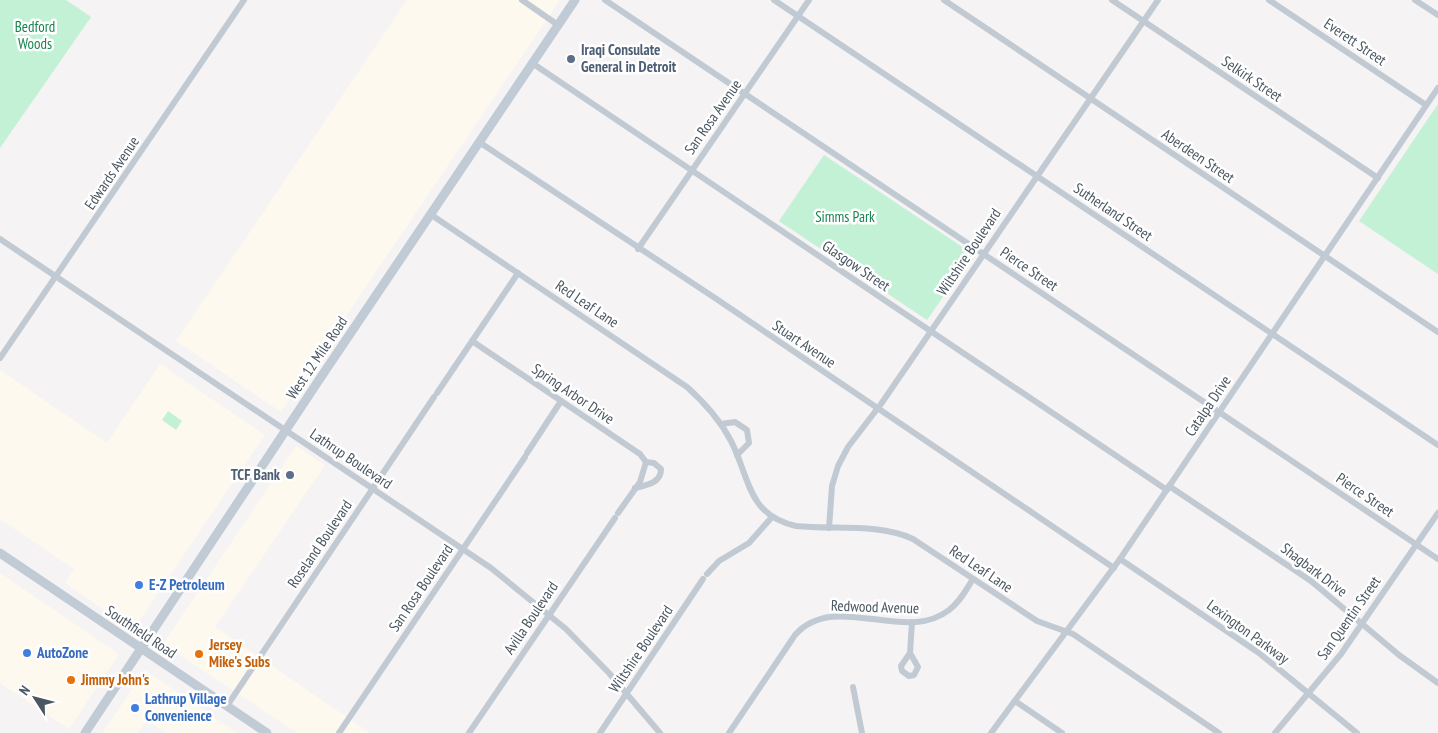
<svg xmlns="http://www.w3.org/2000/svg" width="1438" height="733" font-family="'PT Sans Narrow',sans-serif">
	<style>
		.commercial { fill: #fdf9ef }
		.green { fill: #c3f1d5 }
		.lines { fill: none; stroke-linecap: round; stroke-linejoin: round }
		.street { stroke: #c1cad2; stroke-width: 6 }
		.secondary { stroke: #c1cbd6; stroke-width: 9 }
		.service-dot { fill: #5c6f8a; stroke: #fff; stroke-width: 2 }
		.shop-dot { fill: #3f7fe0; stroke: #fff; stroke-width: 2 }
		.food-dot { fill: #e8710a; stroke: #fff; stroke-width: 2 }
		.labels { text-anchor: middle; stroke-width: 5; stroke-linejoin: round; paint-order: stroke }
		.park-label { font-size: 15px; fill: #17864f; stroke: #fff }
		.street-label { font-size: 15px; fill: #4a5661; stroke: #fff }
		.service-label { font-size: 15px; font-weight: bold; fill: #4e5e75; stroke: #fff; text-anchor: start }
		.shop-label { font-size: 15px; font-weight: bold; fill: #366cbe; stroke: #fff; text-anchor: start }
		.food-label { font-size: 15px; font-weight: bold; fill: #c56008; stroke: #fff; text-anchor: start }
	</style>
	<rect width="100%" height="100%" fill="#f5f3f3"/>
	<!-- commercial -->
	<g class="commercial">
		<polygon points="407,0 560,0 281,412 176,341"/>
		<polygon points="160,364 265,435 133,630 65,583 74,569 0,519 0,370 107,443"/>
		<polygon points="296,446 325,465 215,627 370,733 297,733 163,644"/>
		<polygon points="0,573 119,654 69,729 0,683"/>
		<polygon points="145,670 237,733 166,733 147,720 138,733 102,733"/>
	</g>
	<!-- green -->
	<g class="green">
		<polygon points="0,0 66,0 91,17 0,148"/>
		<polygon points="1438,104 1438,274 1359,221"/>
		<polygon points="824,155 973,254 927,320 779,221"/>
		<polygon points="168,411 182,421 176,430 162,420"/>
	</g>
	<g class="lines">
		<!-- street -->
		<g class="street">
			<polyline points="522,0 558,25"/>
			<polyline points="605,0 1438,559"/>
			<polyline points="774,0 1438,445"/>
			<polyline points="944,0 1438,332"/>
			<polyline points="1112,0 1378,178"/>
			<polyline points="1269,0 1426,105"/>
			<polyline points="1415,0 1438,15"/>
			<polyline points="532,63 1167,490"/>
			<polyline points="479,142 715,298 1114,568"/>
			<path d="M430,214L687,387C705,403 720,420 731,441C750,478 747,515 796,526C833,530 878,523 913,539L1037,621L1073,634L1219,733"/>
			<polyline points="0,239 491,568 566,629 609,673 660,733"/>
			<polyline points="638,249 809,0"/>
			<polyline points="472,341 640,454 646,462"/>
			<polyline points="0,358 244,0"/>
			<polyline points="437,393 518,273"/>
			<polyline points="721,424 735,422 747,430 749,443 737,455"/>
			<polyline points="527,453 561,401"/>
			<polyline points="1169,486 1311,581 1399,655 1438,683"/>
			<path d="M635,488C647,485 661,483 661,469L654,463L646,462"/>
			<polyline points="618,513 640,482 646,462"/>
			<polyline points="829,528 832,486 838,466 848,447 881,404 1158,0"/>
			<polyline points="1120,559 1259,653 1357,733"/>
			<polyline points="707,574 719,561 749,543 772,517"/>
			<path d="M795,635C835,590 905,645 949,610C960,602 966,590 973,579"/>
			<polyline points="910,653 918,667 914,675 909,676 902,671 901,666 910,653 912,622"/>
			<polyline points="853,687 862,733"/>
			<polyline points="1015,701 1062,733"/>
			<polyline points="227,706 434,397"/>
			<polyline points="339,733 525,457"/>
			<polyline points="469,733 615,518"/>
			<polyline points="600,733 703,579"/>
			<polyline points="729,733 793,638"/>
			<polyline points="991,733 1120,559 1438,88"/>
			<polyline points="1275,733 1341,654 1438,513"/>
		</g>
		<!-- secondary -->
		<g class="secondary">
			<polyline points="0,553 267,733"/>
			<polyline points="85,733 321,377 575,0"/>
		</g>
	</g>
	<!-- markers -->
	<g class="service-dot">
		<circle cx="571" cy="59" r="5"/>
		<circle cx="290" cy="475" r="5"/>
	</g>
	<g class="shop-dot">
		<circle cx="139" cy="585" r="5"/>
		<circle cx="27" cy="653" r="5"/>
		<circle cx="135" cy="708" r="5"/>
	</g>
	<g class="food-dot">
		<circle cx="199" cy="654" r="5"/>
		<circle cx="71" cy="680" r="5"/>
	</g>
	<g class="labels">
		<!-- park labels -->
		<g class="park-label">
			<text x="35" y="32">Bedford<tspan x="35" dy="17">Woods</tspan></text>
			<text x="845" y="222">Simms Park</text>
		</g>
		<!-- street labels -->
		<g class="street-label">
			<text transform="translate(1355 42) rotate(34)" y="5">Everett Street</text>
			<text transform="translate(1252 79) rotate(34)" y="5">Selkirk Street</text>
			<text transform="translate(713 117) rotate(-55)" y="5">San Rosa Avenue</text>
			<text transform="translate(1198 156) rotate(34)" y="5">Aberdeen Street</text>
			<text transform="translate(112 173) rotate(-56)" y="5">Edwards Avenue</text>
			<text transform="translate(1113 212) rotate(34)" y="5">Sutherland Street</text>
			<text transform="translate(969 252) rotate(-56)" y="5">Wiltshire Boulevard</text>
			<text transform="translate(856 266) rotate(34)" y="5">Glasgow Street</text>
			<text transform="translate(1029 269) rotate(34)" y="5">Pierce Street</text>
			<text transform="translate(587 304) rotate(34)" y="5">Red Leaf Lane</text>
			<text transform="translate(804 344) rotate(34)" y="5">Stuart Avenue</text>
			<text transform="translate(317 358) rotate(-56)" y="5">West 12 Mile Road</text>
			<text transform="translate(573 394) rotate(34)" y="5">Spring Arbor Drive</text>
			<text transform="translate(1208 406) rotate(-56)" y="5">Catalpa Drive</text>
			<text transform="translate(351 459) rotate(34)" y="5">Lathrup Boulevard</text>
			<text transform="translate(1365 495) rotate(34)" y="5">Pierce Street</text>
			<text transform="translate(320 544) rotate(-56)" y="5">Roseland Boulevard</text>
			<text transform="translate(981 569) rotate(34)" y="5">Red Leaf Lane</text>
			<text transform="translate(1314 570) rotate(37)" y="5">Shagbark Drive</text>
			<text transform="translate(421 588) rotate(-56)" y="5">San Rosa Boulevard</text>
			<text transform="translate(875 607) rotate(2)" y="5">Redwood Avenue</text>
			<text transform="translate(531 618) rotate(-56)" y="5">Avilla Boulevard</text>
			<text transform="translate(1349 618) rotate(-55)" y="5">San Quentin Street</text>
			<text transform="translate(141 632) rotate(34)" y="5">Southfield Road</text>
			<text transform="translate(1248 632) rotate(36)" y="5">Lexington Parkway</text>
			<text transform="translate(641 649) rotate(-56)" y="5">Wiltshire Boulevard</text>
		</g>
		<!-- service labels -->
		<g class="service-label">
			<text x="581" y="55">Iraqi Consulate<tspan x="581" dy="17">General in Detroit</tspan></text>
			<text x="280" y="480" text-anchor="end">TCF Bank</text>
		</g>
		<!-- shop labels -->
		<g class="shop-label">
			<text x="149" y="590">E-Z Petroleum</text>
			<text x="37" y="658">AutoZone</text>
			<text x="145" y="704">Lathrup Village<tspan x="145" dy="17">Convenience</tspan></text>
		</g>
		<!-- food labels -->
		<g class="food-label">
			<text x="209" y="650">Jersey<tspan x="209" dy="17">Mike's Subs</tspan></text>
			<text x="81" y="685">Jimmy John's</text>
		</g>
	</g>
	<!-- north arrow -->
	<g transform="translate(35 698) rotate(306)" stroke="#ffffff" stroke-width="4" paint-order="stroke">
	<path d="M0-4L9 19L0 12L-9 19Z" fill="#4a5661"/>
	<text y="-8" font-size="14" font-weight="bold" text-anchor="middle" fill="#4a5661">N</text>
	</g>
</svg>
